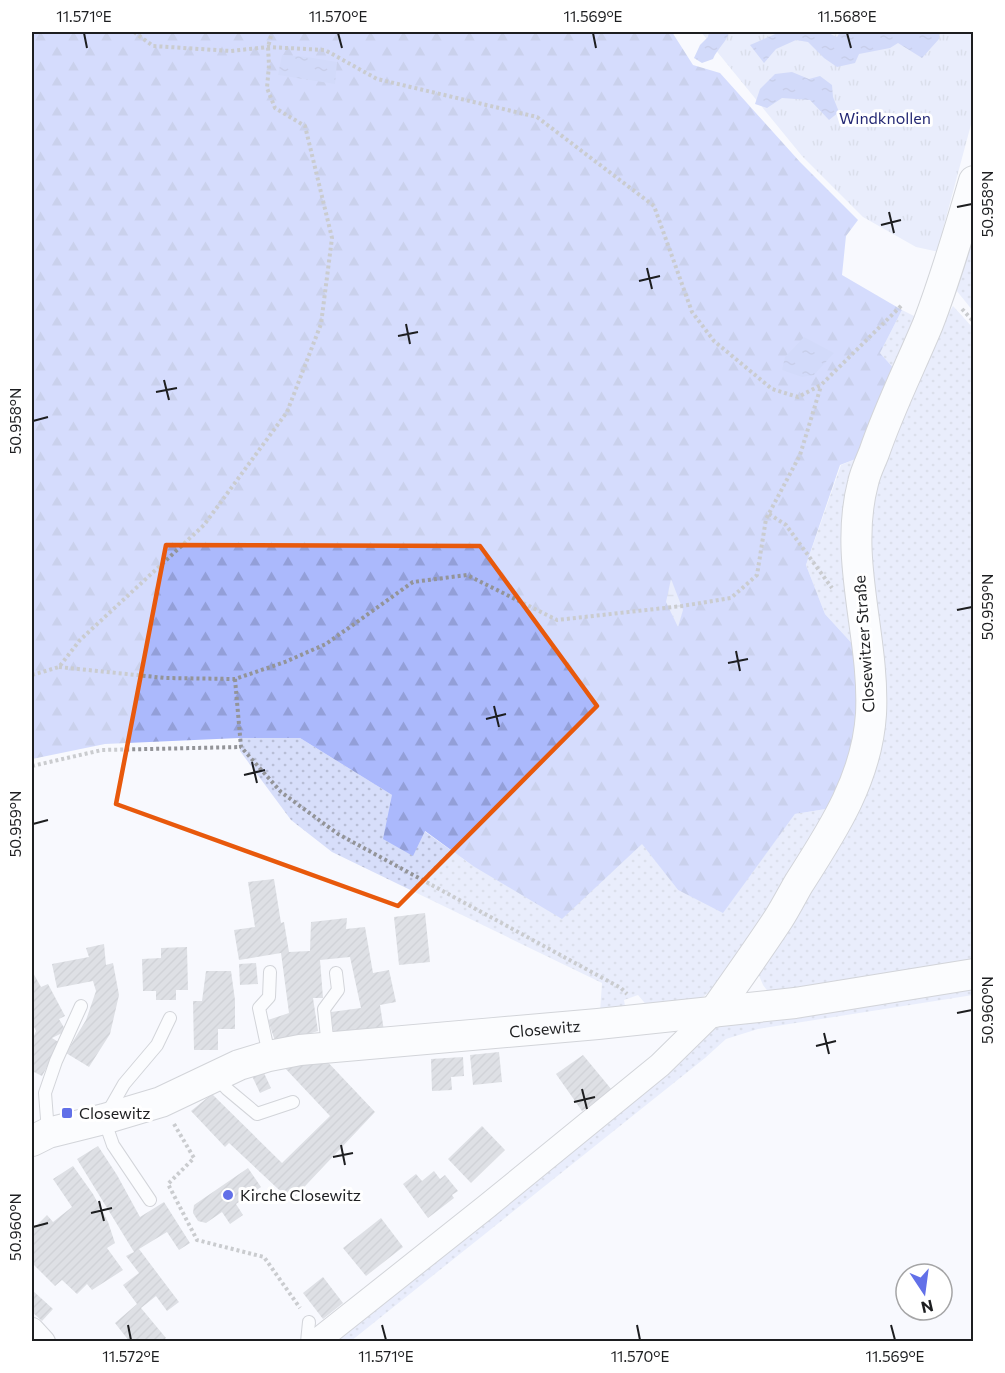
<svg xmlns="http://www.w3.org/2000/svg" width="1005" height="1373" font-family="Commissioner,sans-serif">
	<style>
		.grass { fill: url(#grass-dots) }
		.forest { fill: url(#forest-firs) }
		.wetland { fill: url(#wetland-marsh) }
		.park { fill: url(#park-tufts) }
		.water { fill: url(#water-ripples) }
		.building { fill: url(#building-hatch) }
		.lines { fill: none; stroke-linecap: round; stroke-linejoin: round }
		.service-casing { stroke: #a5a7ae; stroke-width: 14 }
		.minor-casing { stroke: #a5a7ae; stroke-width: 26 }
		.tertiary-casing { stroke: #a5a7ae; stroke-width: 32 }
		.path { stroke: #939498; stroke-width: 4; stroke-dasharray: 3 3; stroke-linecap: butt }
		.service { stroke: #fff; stroke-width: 12 }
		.minor { stroke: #fff; stroke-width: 24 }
		.tertiary { stroke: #fff; stroke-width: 30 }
		.marked { fill: none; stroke: #e8590c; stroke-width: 4.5; stroke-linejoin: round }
		.ticks { fill: none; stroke: #1d1e20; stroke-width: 2 }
		.poi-dot { fill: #6270e8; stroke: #fff; stroke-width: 2 }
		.labels { text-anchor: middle; stroke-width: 6; stroke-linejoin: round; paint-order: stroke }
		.park-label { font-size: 16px; fill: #252974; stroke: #fff }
		.street-label { font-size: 16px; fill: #1d1e20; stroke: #fff }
		.poi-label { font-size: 16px; fill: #1d1e20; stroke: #fff; text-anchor: start }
		.neatline { fill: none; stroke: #1d1e20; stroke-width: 2 }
		.ticks-label { font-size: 15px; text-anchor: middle; fill: #1d1e20 }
	</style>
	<defs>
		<pattern id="grass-dots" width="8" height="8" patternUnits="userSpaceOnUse" patternTransform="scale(1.5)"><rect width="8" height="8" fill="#d7defa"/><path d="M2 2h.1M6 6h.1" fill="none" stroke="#b8bed6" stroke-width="1.8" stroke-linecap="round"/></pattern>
		<pattern id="forest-firs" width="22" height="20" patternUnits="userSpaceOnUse" patternTransform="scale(1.5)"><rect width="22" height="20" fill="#abb9fc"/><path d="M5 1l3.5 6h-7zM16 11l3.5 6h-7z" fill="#939fd8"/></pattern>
		<pattern id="wetland-marsh" width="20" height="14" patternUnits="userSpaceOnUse" patternTransform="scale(1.5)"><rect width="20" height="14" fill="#d7defa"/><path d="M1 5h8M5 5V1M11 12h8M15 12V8" fill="none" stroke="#b8bed6"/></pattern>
		<pattern id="park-tufts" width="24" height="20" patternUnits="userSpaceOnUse" patternTransform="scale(1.5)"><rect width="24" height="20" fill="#d7defa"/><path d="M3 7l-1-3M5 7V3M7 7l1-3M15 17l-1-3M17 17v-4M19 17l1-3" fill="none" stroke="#b8bed6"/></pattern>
		<pattern id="water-ripples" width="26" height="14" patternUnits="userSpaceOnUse" patternTransform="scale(1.5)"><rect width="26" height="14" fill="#a5b4f6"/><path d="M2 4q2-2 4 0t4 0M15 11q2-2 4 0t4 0" fill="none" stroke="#8e9ad3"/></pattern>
		<pattern id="building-hatch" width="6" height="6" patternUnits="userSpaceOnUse" patternTransform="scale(1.5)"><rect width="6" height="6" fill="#bec0c8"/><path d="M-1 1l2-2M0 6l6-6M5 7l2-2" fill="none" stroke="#a3a5ac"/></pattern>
	</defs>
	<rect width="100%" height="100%" fill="#f8f9fe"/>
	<!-- grass -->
	<g class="grass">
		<polygon points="973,217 973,311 952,285"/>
		<polygon points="953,306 974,329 973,967 772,997 763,985 758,973 835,847 867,510 929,345"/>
		<polygon points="902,310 918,318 897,372 880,353"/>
		<polygon points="861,457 858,650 825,614 806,565 841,465"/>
		<polygon points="239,738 300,738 392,795 424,831 473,866 642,843 678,890 723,912 795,814 832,808 721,982 697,1002 649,1008 638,995 624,1000 626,1012 600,1012 602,983 332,852 291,820 240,751"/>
		<polygon points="973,984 973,995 758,1029 726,1039 705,1058 351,1341 324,1342 696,1045 719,1025"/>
	</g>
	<!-- forest -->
	<polygon class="forest" points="32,32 672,32 693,65 720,73 800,162 858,220 846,236 842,275 902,310 880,353 897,372 861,457 840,465 806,565 825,614 858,650 856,740 832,808 795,814 723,913 678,890 642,844 562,919 473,866 425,831 413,856 383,839 392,795 300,738 239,738 105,744 32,759"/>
	<!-- wetland -->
	<polygon class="wetland" points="671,579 683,610 678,627 666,602"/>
	<!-- park -->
	<polygon class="park" points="701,32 973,32 973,117 943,229 939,252 916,247 863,217 802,156"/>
	<!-- water -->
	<g class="water">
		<path d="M709,32H729C728,40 717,49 713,59L702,63L694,58L700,45L708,37Z"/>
		<polygon points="780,32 826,32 837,37 840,32 940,32 939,39 922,58 898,43 890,48 859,54 855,63 837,67 824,58 808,42 796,40 776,49 764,63 750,45"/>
		<polygon points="282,55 307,57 337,62 335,84 278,75"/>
		<polygon points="792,72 809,79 820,76 832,85 833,97 839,112 829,120 810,100 782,98 767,108 755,104 760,89 775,74"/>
		<polygon points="804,337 834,353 814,375 802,377 782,370 785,357"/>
	</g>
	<!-- building -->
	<g class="building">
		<polygon points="274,879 281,923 284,922 289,952 310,951 311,922 347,918 346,929 365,927 373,973 389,970 396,1002 380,1005 384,1031 334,1037 331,1012 361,1008 350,957 320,960 323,998 313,998 318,1031 276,1044 268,1020 289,1013 281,953 239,960 234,930 255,927 248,882"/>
		<polygon points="425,913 430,962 399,965 394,917"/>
		<polygon points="104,944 106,965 113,963 119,995 110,1034 89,1067 66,1053 86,1020 96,991 93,981 57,988 52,964 89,957 86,948"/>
		<polygon points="187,947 188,990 176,990 176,1000 156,1000 156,991 143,991 142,959 161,958 161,948"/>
		<polygon points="256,963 258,984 240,985 239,964"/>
		<polygon points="32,971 41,987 48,984 65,1016 59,1019 66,1031 52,1038 60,1043 42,1076 32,1071 32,1040 36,1031 32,1023"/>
		<polygon points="206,971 231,971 235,1000 235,1029 218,1029 218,1050 194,1050 193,1001 202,1001"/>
		<polygon points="499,1052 502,1082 473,1085 470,1055"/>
		<polygon points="583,1055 612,1090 582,1111 556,1074"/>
		<polygon points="322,1056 375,1112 291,1201 229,1143 225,1147 191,1111 212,1094 282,1163 330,1116 283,1066"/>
		<polygon points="463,1057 464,1076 451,1077 452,1090 432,1091 431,1059"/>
		<polygon points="263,1071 271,1088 260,1093 252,1076"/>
		<polygon points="482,1126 505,1150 471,1183 448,1159"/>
		<polygon points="98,1146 117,1175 140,1217 164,1202 190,1243 179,1250 167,1232 139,1249 179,1302 167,1311 156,1296 141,1308 166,1338 162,1341 129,1341 115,1323 137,1304 123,1285 139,1273 126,1256 134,1252 77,1159"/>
		<polygon points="73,1166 93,1194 108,1222 115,1243 107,1248 123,1270 92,1290 87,1284 77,1294 62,1280 55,1286 34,1265 32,1267 32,1227 33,1229 47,1215 53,1222 72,1207 53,1179"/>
		<polygon points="248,1168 261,1187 236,1204 243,1215 230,1224 222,1212 206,1223 198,1221 193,1213 194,1205"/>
		<polygon points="434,1171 440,1179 445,1175 458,1191 452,1195 454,1198 428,1218 403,1184 416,1174 422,1181"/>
		<polygon points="381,1218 403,1247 366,1276 343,1248"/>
		<polygon points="323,1277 343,1303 323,1319 303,1293"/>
		<polygon points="32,1290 53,1309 42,1321 32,1312"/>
	</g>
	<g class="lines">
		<defs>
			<g id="service">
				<polyline points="328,1047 324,1009 338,990 336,973"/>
				<polyline points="269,1055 259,1008 269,997 270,972"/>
				<polyline points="216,1077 227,1089 257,1114 293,1102"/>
				<polyline points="48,1132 45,1093 56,1061 81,1006"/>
				<polyline points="150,1200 113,1145 104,1119 124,1084 157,1045 170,1018"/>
				<polyline points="307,1342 309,1322"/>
			</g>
			<g id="minor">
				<polyline points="32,1330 43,1342"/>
				<polyline points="316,1342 486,1207 660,1065 714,1012"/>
			</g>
			<g id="tertiary">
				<path d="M714,1012C736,981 758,950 779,918C786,907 792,895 799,883C833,830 867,778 871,714C875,637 843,559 863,483C865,473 870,463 874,453C889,409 910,367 928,324C946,277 960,229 974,181"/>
				<path id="s1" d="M32,1141L48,1133L104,1119L161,1102L239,1065L269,1056L300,1050L598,1024L795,1003L974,974"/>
			</g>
		</defs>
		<!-- service casing -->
		<use href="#service" class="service-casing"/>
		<!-- minor casing -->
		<use href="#minor" class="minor-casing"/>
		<!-- tertiary casing -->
		<use href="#tertiary" class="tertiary-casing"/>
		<!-- path -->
		<g class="path">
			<polyline points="134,32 153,46 231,51 268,47 325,50 377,79 537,117 654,206 692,312 714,341 772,389 798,397 821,385 902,305"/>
			<polyline points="962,309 974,322"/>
			<polyline points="769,514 786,525 832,588"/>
			<polyline points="59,667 165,678 235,679 285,662 326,644 413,582 467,575 557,620 682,606 731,598 757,575 766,519 800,455 821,386"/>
			<polyline points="32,675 59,667 80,640 204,525 287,412 321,324 332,238 305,126 275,108 267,88 269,65 268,47 272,32"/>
			<polyline points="235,679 241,747 281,792 338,834 621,988 627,994"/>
			<polyline points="32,766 102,750 241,747"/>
			<polyline points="174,1124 194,1158 168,1184 197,1240 264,1257 300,1308"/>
		</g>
		<!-- service -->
		<use href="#service" class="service"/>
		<!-- minor -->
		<use href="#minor" class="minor"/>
		<!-- tertiary -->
		<use href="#tertiary" class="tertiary"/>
	</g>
	<!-- marked area -->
	<path d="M0 0H1005V1373H0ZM166,545L480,546L597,706L398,906L116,804Z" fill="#f8f9fe" fill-opacity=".55" fill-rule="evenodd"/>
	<path class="marked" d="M166,545L480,546L597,706L398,906L116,804Z"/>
	<!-- ticks -->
	<path class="ticks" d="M84,33L87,48M338,33L342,48M593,33L596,48M847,33L851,48M957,207L972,204M889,212L894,233M881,225L901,220M647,268L652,289M639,281L660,276M406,324L410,344M398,336L418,332M164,380L169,400M156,392L177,388M33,421L48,417M957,610L972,607M736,651L740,671M728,663L748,659M494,706L499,727M486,719L506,714M252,762L257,783M244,775L265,770M33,824L48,820M957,1013L972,1010M824,1033L829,1054M816,1046L836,1041M582,1089L587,1109M574,1102L595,1097M341,1145L345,1165M333,1157L353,1153M99,1201L104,1221M91,1213L112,1208M33,1227L48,1223M128,1325L131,1340M382,1325L386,1340M637,1325L640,1340M891,1325L895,1340"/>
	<!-- markers -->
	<g class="poi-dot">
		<rect x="61" y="1107" width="12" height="12" rx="3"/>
		<circle cx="228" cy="1195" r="6"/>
	</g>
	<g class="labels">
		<!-- park labels -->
		<g class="park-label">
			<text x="885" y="124">Windknollen</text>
		</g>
		<!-- street labels -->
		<g class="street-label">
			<text transform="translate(864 644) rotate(-94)" y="6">Closewitzer Straße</text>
			<text dy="6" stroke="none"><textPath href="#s1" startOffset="530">Closewitz</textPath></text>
		</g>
		<!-- poi labels -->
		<g class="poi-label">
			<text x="79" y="1119">Closewitz</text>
			<text x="240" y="1201">Kirche Closewitz</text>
		</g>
	</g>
	<!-- border -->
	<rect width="1005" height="1373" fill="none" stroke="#ffffff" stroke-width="66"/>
	<!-- north arrow -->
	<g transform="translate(924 1292) rotate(167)"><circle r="28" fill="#ffffff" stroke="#a5a5a6" stroke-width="1.5"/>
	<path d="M0-4.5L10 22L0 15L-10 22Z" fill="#6270e8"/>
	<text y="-9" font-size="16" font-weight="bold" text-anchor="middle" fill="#1d1e20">N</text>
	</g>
	<rect x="33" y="33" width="939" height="1307" class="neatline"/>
	<g class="ticks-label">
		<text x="84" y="22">11.571°E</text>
		<text x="338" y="22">11.570°E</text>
		<text x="593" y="22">11.569°E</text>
		<text x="847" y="22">11.568°E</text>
		<text transform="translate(988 204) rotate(-90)" y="5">50.958°N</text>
		<text transform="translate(16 421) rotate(-90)" y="5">50.958°N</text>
		<text transform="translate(988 607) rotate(-90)" y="5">50.959°N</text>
		<text transform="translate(16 824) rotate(-90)" y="5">50.959°N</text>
		<text transform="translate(988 1010) rotate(-90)" y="5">50.960°N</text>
		<text transform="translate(16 1227) rotate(-90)" y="5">50.960°N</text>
		<text x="131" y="1362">11.572°E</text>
		<text x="386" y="1362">11.571°E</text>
		<text x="640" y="1362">11.570°E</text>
		<text x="895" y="1362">11.569°E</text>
	</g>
</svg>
